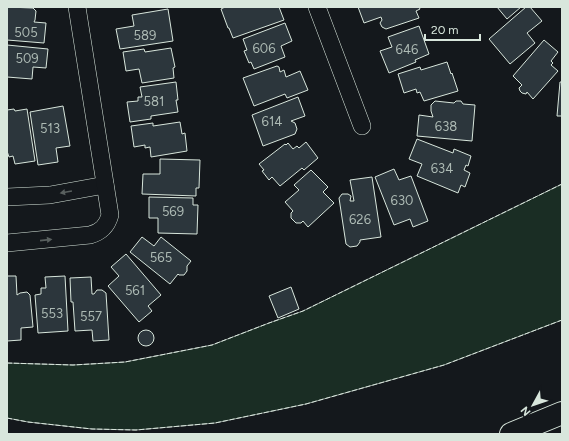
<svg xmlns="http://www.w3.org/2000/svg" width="569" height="441" font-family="Figtree,sans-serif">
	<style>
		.green { fill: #1a2d24; stroke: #939e99 }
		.building { fill: #2c363c; stroke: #d8e6dc }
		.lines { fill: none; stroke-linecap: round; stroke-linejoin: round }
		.minor-casing { stroke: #d8e6dc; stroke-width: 18 }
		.motorway-casing { stroke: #d8e6dc; stroke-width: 24 }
		.minor { stroke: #14181c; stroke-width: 17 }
		.motorway { stroke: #14181c; stroke-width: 22 }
		.fence { stroke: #d8e6dc; stroke-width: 1; stroke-dasharray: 5 2; stroke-linecap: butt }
		.oneway { fill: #59605f }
		.labels { text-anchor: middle; stroke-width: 3; stroke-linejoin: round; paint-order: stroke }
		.number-label { font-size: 13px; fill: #adbab4 }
	</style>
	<rect width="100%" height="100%" fill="#14181c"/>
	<!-- green -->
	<polygon class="green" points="562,184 562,320 444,365 306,404 215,423 136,430 92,429 28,422 7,418 7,363 73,365 125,362 212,345 269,323 303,311"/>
	<!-- building -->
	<g class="building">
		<polygon points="7,7 33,8 36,11 35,20 34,22 46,23 44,43 7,40"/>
		<polygon points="225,7 279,7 284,20 233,38 229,28 228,28 221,9"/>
		<polygon points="358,7 419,7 420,9 416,11 419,18 386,29 382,27 380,23 382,20 381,17 364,23"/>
		<polygon points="497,7 521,7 507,19"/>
		<polygon points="526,7 530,7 542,21 527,33 535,43 510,64 489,39"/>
		<polygon points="168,9 173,41 120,49 116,29 134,26 132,15"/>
		<polygon points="285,23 292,41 281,46 285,57 254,69 251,62 249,63 244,51 247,50 243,39"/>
		<polygon points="419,26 429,54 415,60 416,62 389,73 380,51 392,47 388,37"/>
		<polygon points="544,40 558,52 551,61 553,63 551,65 558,71 533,99 527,92 526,94 522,93 520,91 519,88 522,85 513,76"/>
		<polygon points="7,45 48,49 46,68 33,67 32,79 7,77"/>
		<polygon points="171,48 175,67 173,68 174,78 142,83 139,69 126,71 123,52 144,49 145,52"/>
		<polygon points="447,62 451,74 452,73 458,91 424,101 420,92 417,93 416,89 404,93 398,74 420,67 421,70"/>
		<polygon points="277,66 279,67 280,72 284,70 286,77 300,71 308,90 287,98 285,94 254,106 243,78"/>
		<polygon points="176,82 178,100 176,100 178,112 151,116 151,119 130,122 127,102 138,101 138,97 142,97 140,87"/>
		<polygon points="560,82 562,82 562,116 557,116"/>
		<polygon points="298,97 305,116 291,121 295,123 297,129 295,134 263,146 252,115"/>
		<polygon points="435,101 454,103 456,101 461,101 463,104 475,105 472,141 417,136 419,115 433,117 431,111 431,105"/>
		<polygon points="63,106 70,146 56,148 58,162 38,165 30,112"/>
		<polygon points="14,109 15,111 27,109 35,161 15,164 13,156 9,157 7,151 7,110"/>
		<polygon points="180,122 182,134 185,133 187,151 151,157 150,147 145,148 145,145 134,147 131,126 153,123 153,126"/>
		<polygon points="417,139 453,153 454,149 471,156 468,166 466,165 464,170 470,173 465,187 461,185 458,193 417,176 422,164 409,159"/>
		<polygon points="306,142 318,158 304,170 302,168 280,186 272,177 269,180 262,171 264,170 259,164 285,144 286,145 288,143 293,149 297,146 299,148"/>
		<polygon points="160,159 200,160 199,188 196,188 196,196 142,194 143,174 160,174"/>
		<polygon points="394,169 399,180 411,176 428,221 413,227 410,219 394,225 375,177"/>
		<polygon points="311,170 328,187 323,192 334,203 308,227 303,221 301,223 296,223 291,218 291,213 293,211 285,202 299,190 294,185"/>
		<polygon points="372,177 381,237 360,240 360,242 357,246 350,247 346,244 339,198 342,194 348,194 351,196 350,201 354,201 350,180"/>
		<polygon points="149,197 193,198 193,205 198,205 197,234 158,233 158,218 149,218"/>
		<polygon points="142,237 154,246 161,237 191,261 187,266 187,271 184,275 179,275 178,274 170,284 130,252"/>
		<polygon points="126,254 161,295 148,306 152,311 139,322 108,286 119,276 111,267"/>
		<polygon points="7,276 16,276 17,295 20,293 27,292 30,295 33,327 21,328 21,340 7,341"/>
		<polygon points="65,276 68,331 38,333 35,295 41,294 41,288 46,288 45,277"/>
		<polygon points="91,277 92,294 94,294 97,290 102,290 106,293 109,340 93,341 92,330 75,331 73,302 71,302 70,278"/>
		<polygon points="291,287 299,309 278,318 269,296"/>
		<circle cx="146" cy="338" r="8"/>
	</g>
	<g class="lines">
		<defs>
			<g id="minor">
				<polyline points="317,7 362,126"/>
				<polyline points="7,197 50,195 105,185"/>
				<path d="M7,243L90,235C101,232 107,226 110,215L77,7"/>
			</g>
			<polyline id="motorway" points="511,434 562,413"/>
		</defs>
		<!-- minor casing -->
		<use href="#minor" class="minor-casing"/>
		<!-- motorway casing -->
		<use href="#motorway" class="motorway-casing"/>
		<!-- minor -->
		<use href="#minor" class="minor"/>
		<!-- motorway -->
		<use href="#motorway" class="motorway"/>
		<!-- fence -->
		<g class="fence">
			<polyline points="7,363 73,365 125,362 212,345 269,323 303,311 562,184"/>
			<polyline points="7,418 28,422 92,429 136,430 215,423 306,404 444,365 562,320"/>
		</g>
	</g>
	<!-- one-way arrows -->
	<defs><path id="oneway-solid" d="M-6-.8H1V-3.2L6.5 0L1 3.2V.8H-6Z"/></defs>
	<g class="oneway">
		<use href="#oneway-solid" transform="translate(66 192) rotate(170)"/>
		<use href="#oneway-solid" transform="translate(46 240) rotate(-6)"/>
	</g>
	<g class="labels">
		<!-- number labels -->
		<g class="number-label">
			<text x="26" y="37">505</text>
			<text x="145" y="40">589</text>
			<text x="264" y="53">606</text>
			<text x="407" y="54">646</text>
			<text x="27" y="63">509</text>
			<text x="154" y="106">581</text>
			<text x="272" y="126">614</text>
			<text x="446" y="131">638</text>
			<text x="50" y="133">513</text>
			<text x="442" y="173">634</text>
			<text x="402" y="205">630</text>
			<text x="173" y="216">569</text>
			<text x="360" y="224">626</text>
			<text x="161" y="262">565</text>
			<text x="135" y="295">561</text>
			<text x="52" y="318">553</text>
			<text x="91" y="321">557</text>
		</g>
	</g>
	<!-- border -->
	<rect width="569" height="441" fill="none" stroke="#d8e6dc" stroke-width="16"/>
	<!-- north arrow -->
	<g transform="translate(533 405) rotate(230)" stroke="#14181c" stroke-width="3" paint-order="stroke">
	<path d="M0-3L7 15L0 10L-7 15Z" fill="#d8e6dc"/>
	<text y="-6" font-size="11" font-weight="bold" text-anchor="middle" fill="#d8e6dc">N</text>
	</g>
	<!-- scale -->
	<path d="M425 34v6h55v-6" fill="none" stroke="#d8e6dc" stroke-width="2"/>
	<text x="431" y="34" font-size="12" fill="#d8e6dc" stroke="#14181c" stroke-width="3" paint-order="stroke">20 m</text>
</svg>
